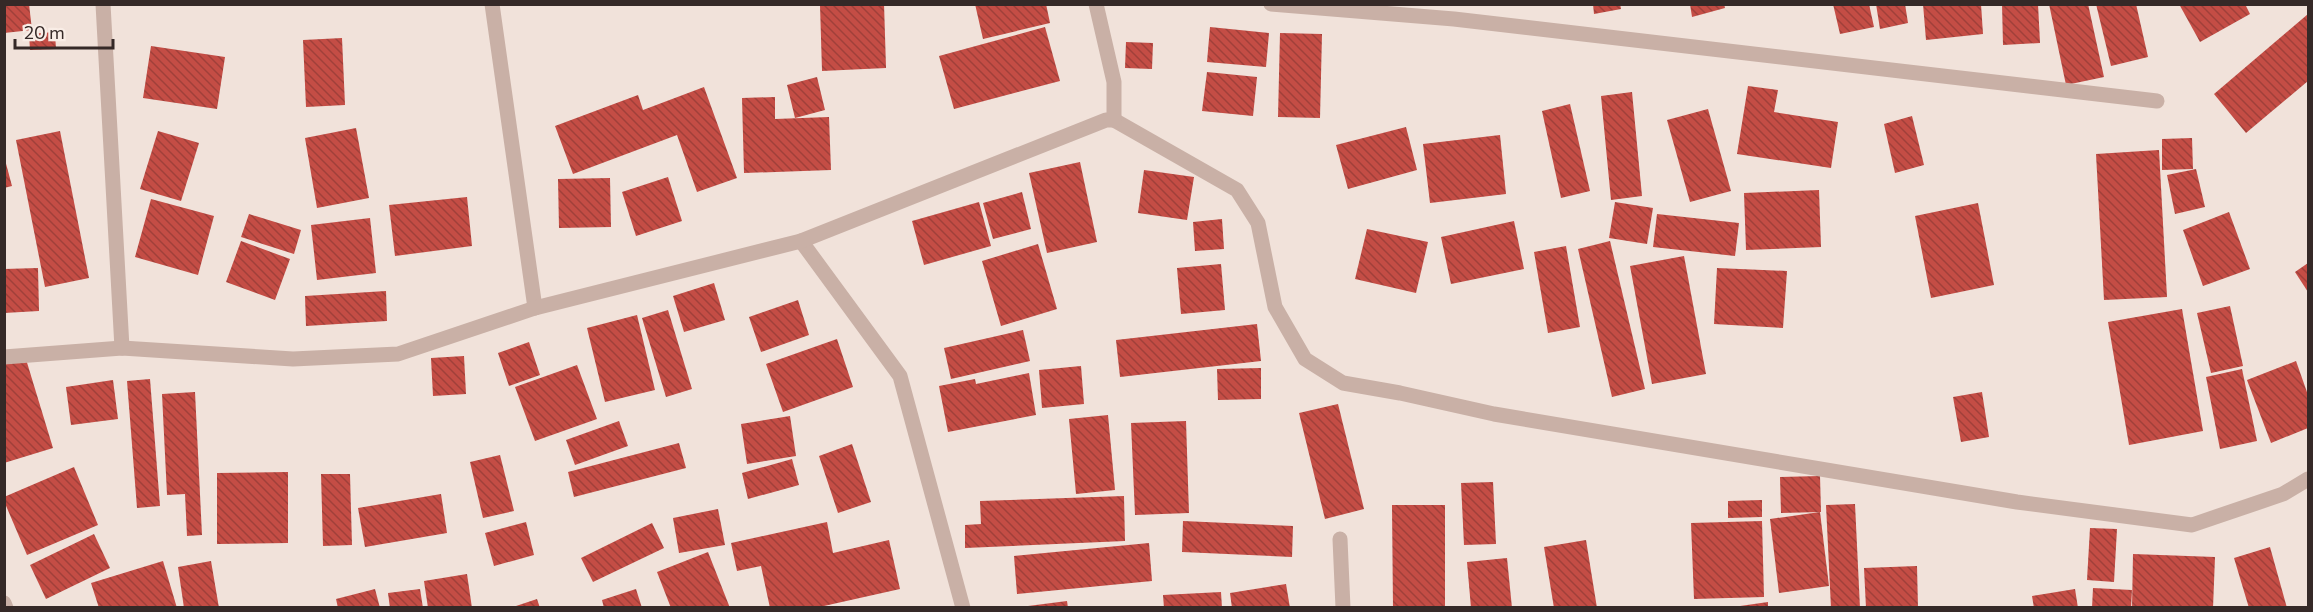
<svg xmlns="http://www.w3.org/2000/svg" width="2313" height="612" font-family="Commissioner,sans-serif">
	<style>
		.building { fill: url(#building-back-hatch) }
		.lines { fill: none; stroke-linecap: round; stroke-linejoin: round }
		.minor { stroke: #c9b0a6; stroke-width: 15 }
	</style>
	<defs>
		<pattern id="building-back-hatch" width="6" height="6" patternUnits="userSpaceOnUse" patternTransform="scale(1.5)"><rect width="6" height="6" fill="#c44d45"/><path d="M-1 5l2 2M0 0l6 6M5-1l2 2" fill="none" stroke="#a0403a"/></pattern>
	</defs>
	<rect width="100%" height="100%" fill="#f1e2da"/>
	<!-- building -->
	<g class="building">
		<polygon points="4,4 29,4 32,30 4,33"/>
		<polygon points="884,4 886,68 822,71 820,5"/>
		<polygon points="975,4 1046,4 1050,23 983,39"/>
		<polygon points="1593,4 1620,4 1621,9 1594,14"/>
		<polygon points="1690,4 1724,4 1725,8 1692,17"/>
		<polygon points="1833,4 1869,4 1874,27 1840,34"/>
		<polygon points="1876,4 1905,4 1908,23 1880,29"/>
		<polygon points="1923,4 1981,4 1983,34 1926,40"/>
		<polygon points="2002,4 2038,4 2040,43 2003,45"/>
		<polygon points="2049,4 2088,4 2104,77 2066,85"/>
		<polygon points="2096,4 2136,4 2148,57 2111,66"/>
		<polygon points="2179,4 2245,4 2250,14 2200,42"/>
		<polygon points="2308,14 2308,81 2246,133 2214,94"/>
		<polygon points="1045,27 1060,81 954,109 939,56"/>
		<polygon points="1210,27 1269,33 1266,67 1207,62"/>
		<polygon points="55,32 56,49 30,50 29,34"/>
		<polygon points="1280,33 1322,34 1320,118 1278,117"/>
		<polygon points="342,38 345,105 306,107 303,40"/>
		<polygon points="1126,42 1153,43 1152,69 1125,68"/>
		<polygon points="151,46 225,57 217,109 143,98"/>
		<polygon points="1207,72 1257,77 1253,116 1202,111"/>
		<polygon points="817,77 825,110 795,118 787,85"/>
		<polygon points="1748,86 1778,90 1774,112 1838,122 1831,168 1737,154"/>
		<polygon points="704,87 737,178 697,192 677,135 573,174 555,126 638,95 643,110"/>
		<polygon points="1632,92 1642,196 1611,200 1601,96"/>
		<polygon points="775,97 775,119 829,117 831,170 744,173 742,98"/>
		<polygon points="1570,104 1590,191 1561,198 1542,111"/>
		<polygon points="1708,109 1731,191 1690,202 1667,120"/>
		<polygon points="1912,116 1924,165 1895,173 1884,124"/>
		<polygon points="1406,127 1417,170 1348,189 1336,145"/>
		<polygon points="356,128 369,198 317,208 305,138"/>
		<polygon points="60,131 89,278 45,287 16,140"/>
		<polygon points="158,131 199,143 181,201 140,189"/>
		<polygon points="1500,135 1506,194 1430,203 1423,144"/>
		<polygon points="2192,138 2193,169 2162,170 2162,139"/>
		<polygon points="2159,150 2167,297 2104,300 2096,154"/>
		<polygon points="4,156 12,186 4,188"/>
		<polygon points="1080,162 1097,242 1047,253 1029,173"/>
		<polygon points="2196,169 2205,207 2175,214 2167,175"/>
		<polygon points="1144,170 1194,177 1187,220 1138,213"/>
		<polygon points="668,177 682,221 636,236 622,192"/>
		<polygon points="610,178 611,227 559,228 558,179"/>
		<polygon points="1819,190 1821,247 1746,250 1744,193"/>
		<polygon points="1022,192 1031,229 993,239 983,203"/>
		<polygon points="467,197 472,246 395,256 389,205"/>
		<polygon points="151,199 214,216 198,275 135,257"/>
		<polygon points="979,202 991,246 924,265 912,221"/>
		<polygon points="1615,202 1653,208 1647,244 1609,238"/>
		<polygon points="1978,203 1994,285 1931,298 1915,216"/>
		<polygon points="2229,212 2250,269 2203,286 2183,230"/>
		<polygon points="249,214 301,230 294,254 241,237"/>
		<polygon points="1657,214 1739,223 1735,256 1653,247"/>
		<polygon points="370,218 376,273 317,280 311,225"/>
		<polygon points="1222,219 1224,249 1195,251 1193,222"/>
		<polygon points="1514,221 1524,269 1451,284 1441,237"/>
		<polygon points="1367,229 1428,242 1416,293 1355,279"/>
		<polygon points="241,241 290,259 275,300 226,282"/>
		<polygon points="1610,241 1645,389 1612,397 1578,249"/>
		<polygon points="1038,244 1057,309 1001,326 982,261"/>
		<polygon points="1566,246 1580,327 1548,333 1534,252"/>
		<polygon points="1684,256 1706,374 1652,384 1630,266"/>
		<polygon points="2308,263 2308,292 2295,272"/>
		<polygon points="1221,264 1225,310 1181,314 1177,268"/>
		<polygon points="38,268 39,311 4,313 4,269"/>
		<polygon points="1717,268 1787,271 1783,328 1714,324"/>
		<polygon points="714,283 725,320 684,332 673,296"/>
		<polygon points="386,291 387,321 306,326 305,296"/>
		<polygon points="798,300 809,335 761,352 749,317"/>
		<polygon points="2230,306 2243,366 2211,373 2197,313"/>
		<polygon points="2182,309 2203,431 2129,445 2108,322"/>
		<polygon points="668,310 692,389 666,397 642,318"/>
		<polygon points="637,315 655,390 605,402 587,328"/>
		<polygon points="1257,324 1261,361 1120,377 1116,340"/>
		<polygon points="1023,330 1030,361 951,379 944,348"/>
		<polygon points="837,339 853,387 783,412 766,364"/>
		<polygon points="529,342 540,375 509,386 498,353"/>
		<polygon points="25,356 53,448 4,463 4,363"/>
		<polygon points="464,356 466,394 433,396 431,358"/>
		<polygon points="2296,361 2308,395 2308,428 2271,443 2247,380"/>
		<polygon points="577,365 597,419 535,441 515,387"/>
		<polygon points="1081,366 1084,404 1042,408 1039,370"/>
		<polygon points="1261,368 1261,399 1218,400 1217,369"/>
		<polygon points="2242,369 2257,441 2220,449 2206,377"/>
		<polygon points="1029,373 1036,415 948,432 939,386 975,379 976,384"/>
		<polygon points="150,379 160,506 137,508 127,381"/>
		<polygon points="113,380 118,419 71,425 66,387"/>
		<polygon points="195,392 202,535 187,536 185,494 167,495 162,394"/>
		<polygon points="1982,392 1989,437 1961,442 1953,397"/>
		<polygon points="1338,404 1364,509 1325,519 1299,413"/>
		<polygon points="1108,415 1115,490 1076,494 1069,419"/>
		<polygon points="790,416 796,456 747,464 741,424"/>
		<polygon points="619,421 628,446 575,465 566,440"/>
		<polygon points="1186,421 1189,513 1135,515 1131,423"/>
		<polygon points="679,443 686,468 574,497 568,472"/>
		<polygon points="852,444 871,502 838,513 819,456"/>
		<polygon points="500,455 514,511 483,518 470,462"/>
		<polygon points="792,459 799,485 748,499 742,473"/>
		<polygon points="74,467 98,525 27,555 4,501 4,497"/>
		<polygon points="288,472 288,543 217,544 217,473"/>
		<polygon points="321,474 350,474 352,545 323,546"/>
		<polygon points="1820,476 1821,512 1781,513 1780,477"/>
		<polygon points="1493,482 1496,544 1464,545 1461,483"/>
		<polygon points="441,494 447,533 365,547 358,508"/>
		<polygon points="1124,496 1125,541 965,548 965,525 981,524 980,501"/>
		<polygon points="1762,500 1762,517 1728,518 1728,501"/>
		<polygon points="1855,504 1860,608 1831,608 1826,505"/>
		<polygon points="1392,505 1445,505 1445,608 1393,608"/>
		<polygon points="718,509 725,545 679,553 673,518"/>
		<polygon points="1820,512 1829,586 1779,593 1770,519"/>
		<polygon points="1183,521 1293,526 1292,557 1182,552"/>
		<polygon points="1762,521 1764,597 1694,599 1691,523"/>
		<polygon points="526,522 534,555 494,566 485,533"/>
		<polygon points="827,522 833,553 889,540 900,589 815,608 770,608 761,566 737,571 731,543"/>
		<polygon points="652,523 664,548 593,582 581,558"/>
		<polygon points="2090,528 2117,529 2114,582 2087,580"/>
		<polygon points="94,534 110,568 46,599 30,565"/>
		<polygon points="1586,540 1597,608 1554,608 1544,547"/>
		<polygon points="1149,543 1152,581 1017,594 1014,556"/>
		<polygon points="2270,547 2287,608 2249,608 2234,558"/>
		<polygon points="708,552 730,608 671,608 657,572"/>
		<polygon points="2133,554 2215,557 2213,608 2132,608"/>
		<polygon points="1507,558 1512,608 1471,608 1467,562"/>
		<polygon points="163,561 177,608 99,608 91,583"/>
		<polygon points="211,561 219,608 184,608 178,567"/>
		<polygon points="1917,566 1918,608 1866,608 1864,568"/>
		<polygon points="467,574 472,608 428,608 424,581"/>
		<polygon points="1286,584 1290,608 1232,608 1230,593"/>
		<polygon points="2093,588 2132,590 2131,608 2092,608"/>
		<polygon points="375,589 380,608 338,608 336,599"/>
		<polygon points="420,589 423,608 390,608 388,593"/>
		<polygon points="636,589 642,608 604,608 602,600"/>
		<polygon points="2075,589 2078,608 2034,608 2032,596"/>
		<polygon points="1221,592 1222,608 1164,608 1163,595"/>
		<polygon points="537,599 540,608 513,608 513,607"/>
		<polygon points="1067,601 1068,608 1028,608 1028,606"/>
		<polygon points="1768,602 1768,608 1740,608 1740,606"/>
	</g>
	<g class="lines">
		<!-- minor -->
		<g class="minor">
			<polyline points="103,4 122,348"/>
			<polyline points="492,4 535,308"/>
			<polyline points="1271,4 1454,19 2157,101"/>
			<polyline points="1114,120 1237,190 1258,223 1275,307 1305,359 1343,383 1400,393 1494,414 2017,502 2192,525 2283,494 2308,479"/>
			<polyline points="801,241 900,376 963,608"/>
			<polyline points="4,357 122,348 293,359 398,354 535,308 801,241 1106,120 1114,120 1114,82 1096,4"/>
			<polyline points="1340,539 1343,608"/>
			<polyline points="4,603 6,608"/>
		</g>
	</g>
	<!-- border -->
	<rect width="2313" height="612" fill="none" stroke="#352927" stroke-width="12"/>
	<!-- scale -->
	<path d="M15 39v9h98v-9" fill="none" stroke="#352927" stroke-width="3"/>
	<text x="24" y="39" font-size="18" fill="#352927" stroke="#f9ede6" stroke-width="4.5" paint-order="stroke">20 m</text>
</svg>
